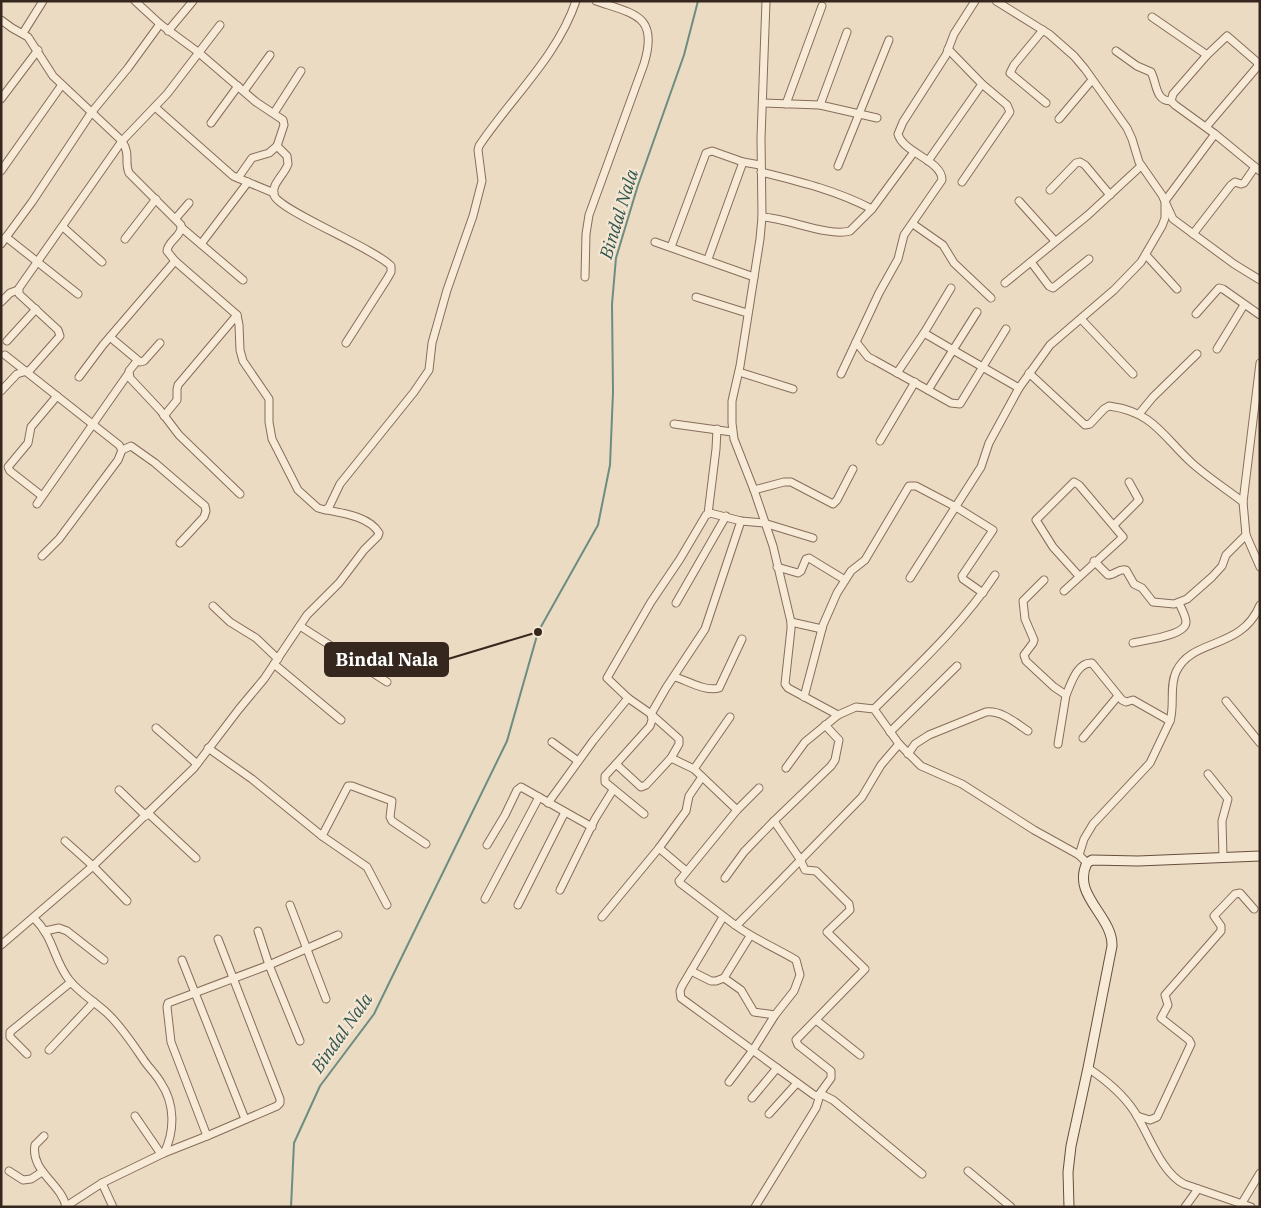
<svg xmlns="http://www.w3.org/2000/svg" width="1261" height="1208" font-family="'IBM Plex Serif',serif">
	<style>
		.lines { fill: none; stroke-linecap: round; stroke-linejoin: round }
		.stream { stroke: #6c8d81; stroke-width: 2 }
		.street-casing { stroke: #866d5b; stroke-width: 9 }
		.secondary-casing { stroke: #674e3e; stroke-width: 11 }
		.street { stroke: #f7ead6; stroke-width: 7 }
		.secondary { stroke: #f7ead6; stroke-width: 9 }
		.labels { text-anchor: middle; stroke-width: 4.5; stroke-linejoin: round; paint-order: stroke }
		.water-label { font-size: 18px; font-style: italic; fill: #2e554e; stroke: #f4e6d2 }
		.leader { fill: none; stroke: #36271e; stroke-width: 2 }
		.callout-dot { fill: #36271e; stroke: #f4e6d2; stroke-width: 2 }
		.callout { fill: #36271e; stroke: #36271e; stroke-width: 2 }
		.callout-label { font-size: 18px; text-anchor: middle; font-weight: bold; fill: #fff }
	</style>
	<rect width="100%" height="100%" fill="#ecdbc3"/>
	<g class="lines">
		<!-- stream -->
		<polyline class="stream" points="291,1207 294,1143 320,1086 374,1014 507,741 538,632 598,525 610,465 613,392 612,304 616,258 638,185 684,55 698,1"/>
		<defs>
			<g id="street">
				<path d="M135,1L160,24L198,52L256,102L283,120L284,125L277,146L287,156L288,164C285,174 271,184 274,195C278,210 374,248 391,266V272L387,279L346,343"/>
				<polyline points="766,1 761,138 762,217 760,239 740,366 732,401 732,423 734,439 754,490 773,546 791,622 791,629 785,684 788,688 838,715 805,742 786,768"/>
				<polyline points="996,1 1049,34 1074,56 1085,69 1127,128 1132,139 1139,162 1162,195 1173,219 1234,264 1260,280"/>
				<polyline points="1152,17 1207,55"/>
				<path d="M1,20L12,28L28,37L53,76L122,141C131,155 124,162 129,173L181,225C182,237 168,240 167,251L175,261L237,315L239,325L240,350L243,361L269,399V422L272,439L298,490L318,508L325,510L329,507L340,484L414,392L429,370L432,343L447,290L473,216L482,181L478,150L479,146C511,98 557,57 576,1"/>
				<polyline points="1043,30 1014,65 1010,73 1046,103"/>
				<polyline points="168,31 193,1"/>
				<polyline points="23,33 43,1"/>
				<polyline points="948,49 982,84 1007,105 1010,112 962,182"/>
				<path d="M1116,51L1137,66L1151,72C1157,83 1155,101 1171,101"/>
				<polyline points="244,91 270,55"/>
				<polyline points="1,99 38,50"/>
				<polyline points="763,103 820,105 877,118"/>
				<polyline points="786,104 822,6"/>
				<polyline points="820,105 847,32"/>
				<polyline points="155,107 233,176 274,193"/>
				<polyline points="274,113 301,71"/>
				<polyline points="1059,119 1092,80"/>
				<polyline points="211,123 238,86"/>
				<polyline points="1206,127 1258,66 1257,62 1227,36 1207,55 1173,94 1171,101 1175,105 1215,134 1260,171"/>
				<polyline points="928,161 982,84"/>
				<polyline points="838,166 889,40"/>
				<polyline points="1,171 61,86"/>
				<path d="M761,172C801,182 835,190 872,209"/>
				<polyline points="238,178 252,158 269,153 277,146"/>
				<polyline points="1050,190 1076,163 1080,162 1085,165 1110,195"/>
				<polyline points="1019,201 1055,241"/>
				<path d="M762,217C787,218 828,237 850,231L872,209L914,152"/>
				<polyline points="176,218 189,203"/>
				<polyline points="913,224 943,245 954,263 991,298"/>
				<polyline points="63,227 102,262"/>
				<polyline points="182,228 243,280"/>
				<polyline points="1193,234 1231,185 1235,182 1241,184 1244,183 1255,167"/>
				<polyline points="6,237 78,294"/>
				<polyline points="125,239 156,199"/>
				<polyline points="655,242 754,277"/>
				<polyline points="1,244 32,202 91,113 128,68 160,24"/>
				<polyline points="201,244 248,182"/>
				<polyline points="671,247 706,153 712,151 743,162 760,165"/>
				<polyline points="1146,255 1177,289"/>
				<polyline points="708,259 743,162"/>
				<polyline points="1031,262 1049,286 1053,288 1089,259"/>
				<path d="M585,277L586,234L589,215L644,64C659,15 634,14 596,1"/>
				<polyline points="1005,283 1088,215 1141,166"/>
				<polyline points="696,297 747,313"/>
				<polyline points="1,302 10,293 18,290"/>
				<polyline points="977,312 953,350 1019,388 1050,345 1114,290 1141,262 1162,226 1165,218 1165,201 1215,134"/>
				<polyline points="1196,314 1219,288 1223,289 1260,315"/>
				<polyline points="1081,319 1133,374"/>
				<polyline points="110,337 140,362 144,361 160,343"/>
				<polyline points="7,341 36,309"/>
				<polyline points="856,342 868,357 874,360 928,390 953,350 924,333 951,288"/>
				<polyline points="1217,349 1244,305"/>
				<polyline points="5,355 119,445 122,450 118,460 59,539 42,556"/>
				<polyline points="137,361 129,371 130,378 160,410 179,435 240,494"/>
				<polyline points="1260,363 1243,502 1246,535 1260,567"/>
				<polyline points="739,372 793,389"/>
				<polyline points="897,373 924,333"/>
				<path d="M1029,373L1085,425L1090,424L1104,409L1109,406C1154,412 1163,437 1193,464C1209,478 1226,489 1243,502"/>
				<path d="M841,374L879,293L898,259L904,235L942,180C942,160 903,153 898,134L903,122L946,55L954,34L975,1"/>
				<polyline points="79,377 103,345 175,261"/>
				<polyline points="928,390 951,403 960,404 1006,329"/>
				<polyline points="1,391 17,374 30,370 60,336 58,330 19,294 19,288 122,141 167,94 220,25"/>
				<polyline points="1139,414 1153,397 1197,354"/>
				<polyline points="164,416 177,400 177,389 178,385 237,315"/>
				<polyline points="674,424 732,432"/>
				<polyline points="880,441 915,382"/>
				<polyline points="122,450 131,446 155,463 205,506 206,511 204,517 180,543"/>
				<polyline points="754,490 784,482 791,482 833,504 837,500 853,469"/>
				<polyline points="42,496 10,471 8,467 28,443 31,427 57,396"/>
				<polyline points="37,504 128,374"/>
				<polyline points="708,514 716,449 717,429"/>
				<polyline points="1114,525 1139,500 1129,482"/>
				<path d="M1094,561L1108,575C1115,575 1119,568 1126,570L1134,584L1142,588L1153,602L1174,604L1187,599L1212,577L1222,566L1226,555L1246,535"/>
				<polyline points="777,567 798,573 801,571 806,559 809,558 845,580"/>
				<polyline points="910,578 981,467 989,443 1019,388"/>
				<path d="M1044,580L1023,601L1025,619L1034,640L1033,643L1024,655L1026,661L1054,687L1066,695C1071,684 1077,662 1092,663L1122,700L1126,702L1133,700L1170,721C1175,705 1169,687 1176,672C1192,637 1241,651 1260,605"/>
				<polyline points="1064,591 1123,537 1079,485 1074,482 1036,520 1053,547 1079,576"/>
				<polyline points="676,603 726,516"/>
				<polyline points="213,606 230,622 256,638 278,659"/>
				<polyline points="791,622 822,629"/>
				<polyline points="300,626 387,682"/>
				<path d="M1133,643C1144,640 1186,636 1186,622C1186,616 1181,608 1179,603"/>
				<polyline points="274,664 341,720"/>
				<path d="M675,677C688,681 706,692 719,688L742,639"/>
				<polyline points="804,697 823,625 837,593 851,571 865,560 909,486 916,486 956,507 993,530 962,576 963,579 983,593"/>
				<polyline points="1226,701 1260,743"/>
				<path d="M874,709C916,667 961,626 995,575"/>
				<polyline points="838,715 856,707 874,709 899,744 921,766 962,784 1034,830 1079,855 1087,863"/>
				<polyline points="156,728 197,764"/>
				<polyline points="890,732 957,666"/>
				<polyline points="1083,738 1118,696"/>
				<polyline points="552,742 578,761"/>
				<polyline points="1058,744 1066,695"/>
				<polyline points="208,748 252,779 322,836 367,867 387,905"/>
				<path d="M908,754L915,744L929,735L986,712C1001,710 1016,723 1028,731"/>
				<polyline points="671,758 679,744 679,739 651,714 628,698 607,678 651,602 680,559 706,515 710,513 741,521 764,523 813,538"/>
				<polyline points="616,764 605,776 605,782 644,814"/>
				<polyline points="694,769 730,717"/>
				<polyline points="1208,774 1228,799 1222,821 1223,857"/>
				<polyline points="759,788 737,810 679,881 680,883 735,925 738,924 862,797 881,765 899,744"/>
				<polyline points="119,790 146,816"/>
				<polyline points="548,803 593,741 628,698"/>
				<polyline points="737,810 694,769 671,758 646,785 641,787 616,764 650,726 652,720 651,714 666,688 705,629 741,521"/>
				<polyline points="148,813 196,858"/>
				<polyline points="322,836 348,786 352,786 392,801 390,817 392,821 426,844"/>
				<polyline points="65,841 93,866 127,901"/>
				<polyline points="487,845 505,815 517,790 521,787 592,827"/>
				<polyline points="659,848 686,871"/>
				<polyline points="1079,855 1084,839 1093,824 1150,763 1170,721"/>
				<polyline points="725,878 744,852 774,821"/>
				<polyline points="560,890 595,819 613,790"/>
				<polyline points="485,899 539,797"/>
				<polyline points="290,905 326,999"/>
				<polyline points="518,905 565,812"/>
				<polyline points="602,917 659,848 686,811 689,796 702,777"/>
				<polyline points="723,917 682,986 680,991 681,998 814,1095 818,1096 831,1078 831,1071 798,1045 796,1040 865,969 827,932 850,910 849,904 816,871 805,870 800,859 774,821 831,766 835,760 839,740 825,725"/>
				<path d="M34,918C55,939 53,960 70,981C80,993 95,1002 107,1013C121,1026 132,1043 143,1059C148,1067 156,1074 161,1083C175,1104 175,1131 164,1153"/>
				<polyline points="45,931 59,928 67,931 104,960"/>
				<polyline points="258,931 269,965 300,1041"/>
				<path d="M1,945L93,866L194,768L239,709L264,679L307,615L339,583L364,550L378,536L379,533C370,517 343,513 327,510"/>
				<polyline points="182,960 245,1119"/>
				<polyline points="691,971 711,981 716,981 724,978 750,936"/>
				<path d="M724,978L741,990L754,1012L775,1015L794,991L800,975L796,960C776,948 754,939 735,925"/>
				<polyline points="816,1020 860,1055"/>
				<polyline points="49,1050 94,1002"/>
				<polyline points="27,1054 10,1037 10,1032 71,982"/>
				<path d="M1088,1068C1106,1080 1122,1093 1134,1111C1148,1132 1161,1173 1184,1184L1251,1207"/>
				<polyline points="729,1082 753,1050 775,1015"/>
				<polyline points="821,1094 833,1100 922,1174"/>
				<polyline points="752,1098 777,1068"/>
				<polyline points="769,1114 797,1083"/>
				<polyline points="135,1116 161,1154"/>
				<polyline points="1137,1116 1150,1120 1157,1117 1191,1044 1189,1040 1161,1018 1168,1005 1165,995 1221,931 1221,926 1214,916 1235,894 1240,893 1254,909"/>
				<path d="M44,1136L35,1145C30,1171 62,1184 66,1207"/>
				<polyline points="207,1136 171,1042 167,1007 168,1003 269,965 338,935"/>
				<polyline points="9,1171 23,1180 31,1179 42,1172"/>
				<polyline points="968,1171 1011,1207"/>
				<polyline points="102,1183 164,1153 207,1136 277,1106 280,1103 280,1099 218,939"/>
				<polyline points="1242,1203 1260,1173"/>
				<polyline points="65,1207 102,1183 113,1207"/>
				<polyline points="755,1207 816,1108 820,1095"/>
				<polyline points="1185,1207 1198,1189"/>
			</g>
			<path id="secondary" d="M1069,1207L1068,1172L1071,1146L1088,1068L1112,946C1113,916 1071,895 1087,863L1092,860L1138,861L1260,856"/>
		</defs>
		<!-- street casing -->
		<use href="#street" class="street-casing"/>
		<!-- secondary casing -->
		<use href="#secondary" class="secondary-casing"/>
		<!-- street -->
		<use href="#street" class="street"/>
		<!-- secondary -->
		<use href="#secondary" class="secondary"/>
	</g>
	<g class="labels">
		<!-- water labels -->
		<g class="water-label">
			<text transform="translate(619 214) rotate(-73)" y="6">Bindal Nala</text>
			<text transform="translate(342 1033) rotate(-55)" y="6">Bindal Nala</text>
		</g>
	</g>
	<!-- callouts -->
	<path class="leader" d="M538 632L448 659"/>
	<circle class="callout-dot" cx="538" cy="632" r="5"/>
	<rect class="callout" x="325" y="643" width="123" height="33" rx="5"/>
	<g class="callout-label">
		<text x="387" y="666">Bindal Nala</text>
	</g>
	<!-- border -->
	<rect width="1261" height="1208" fill="none" stroke="#36271e" stroke-width="5"/>
</svg>
